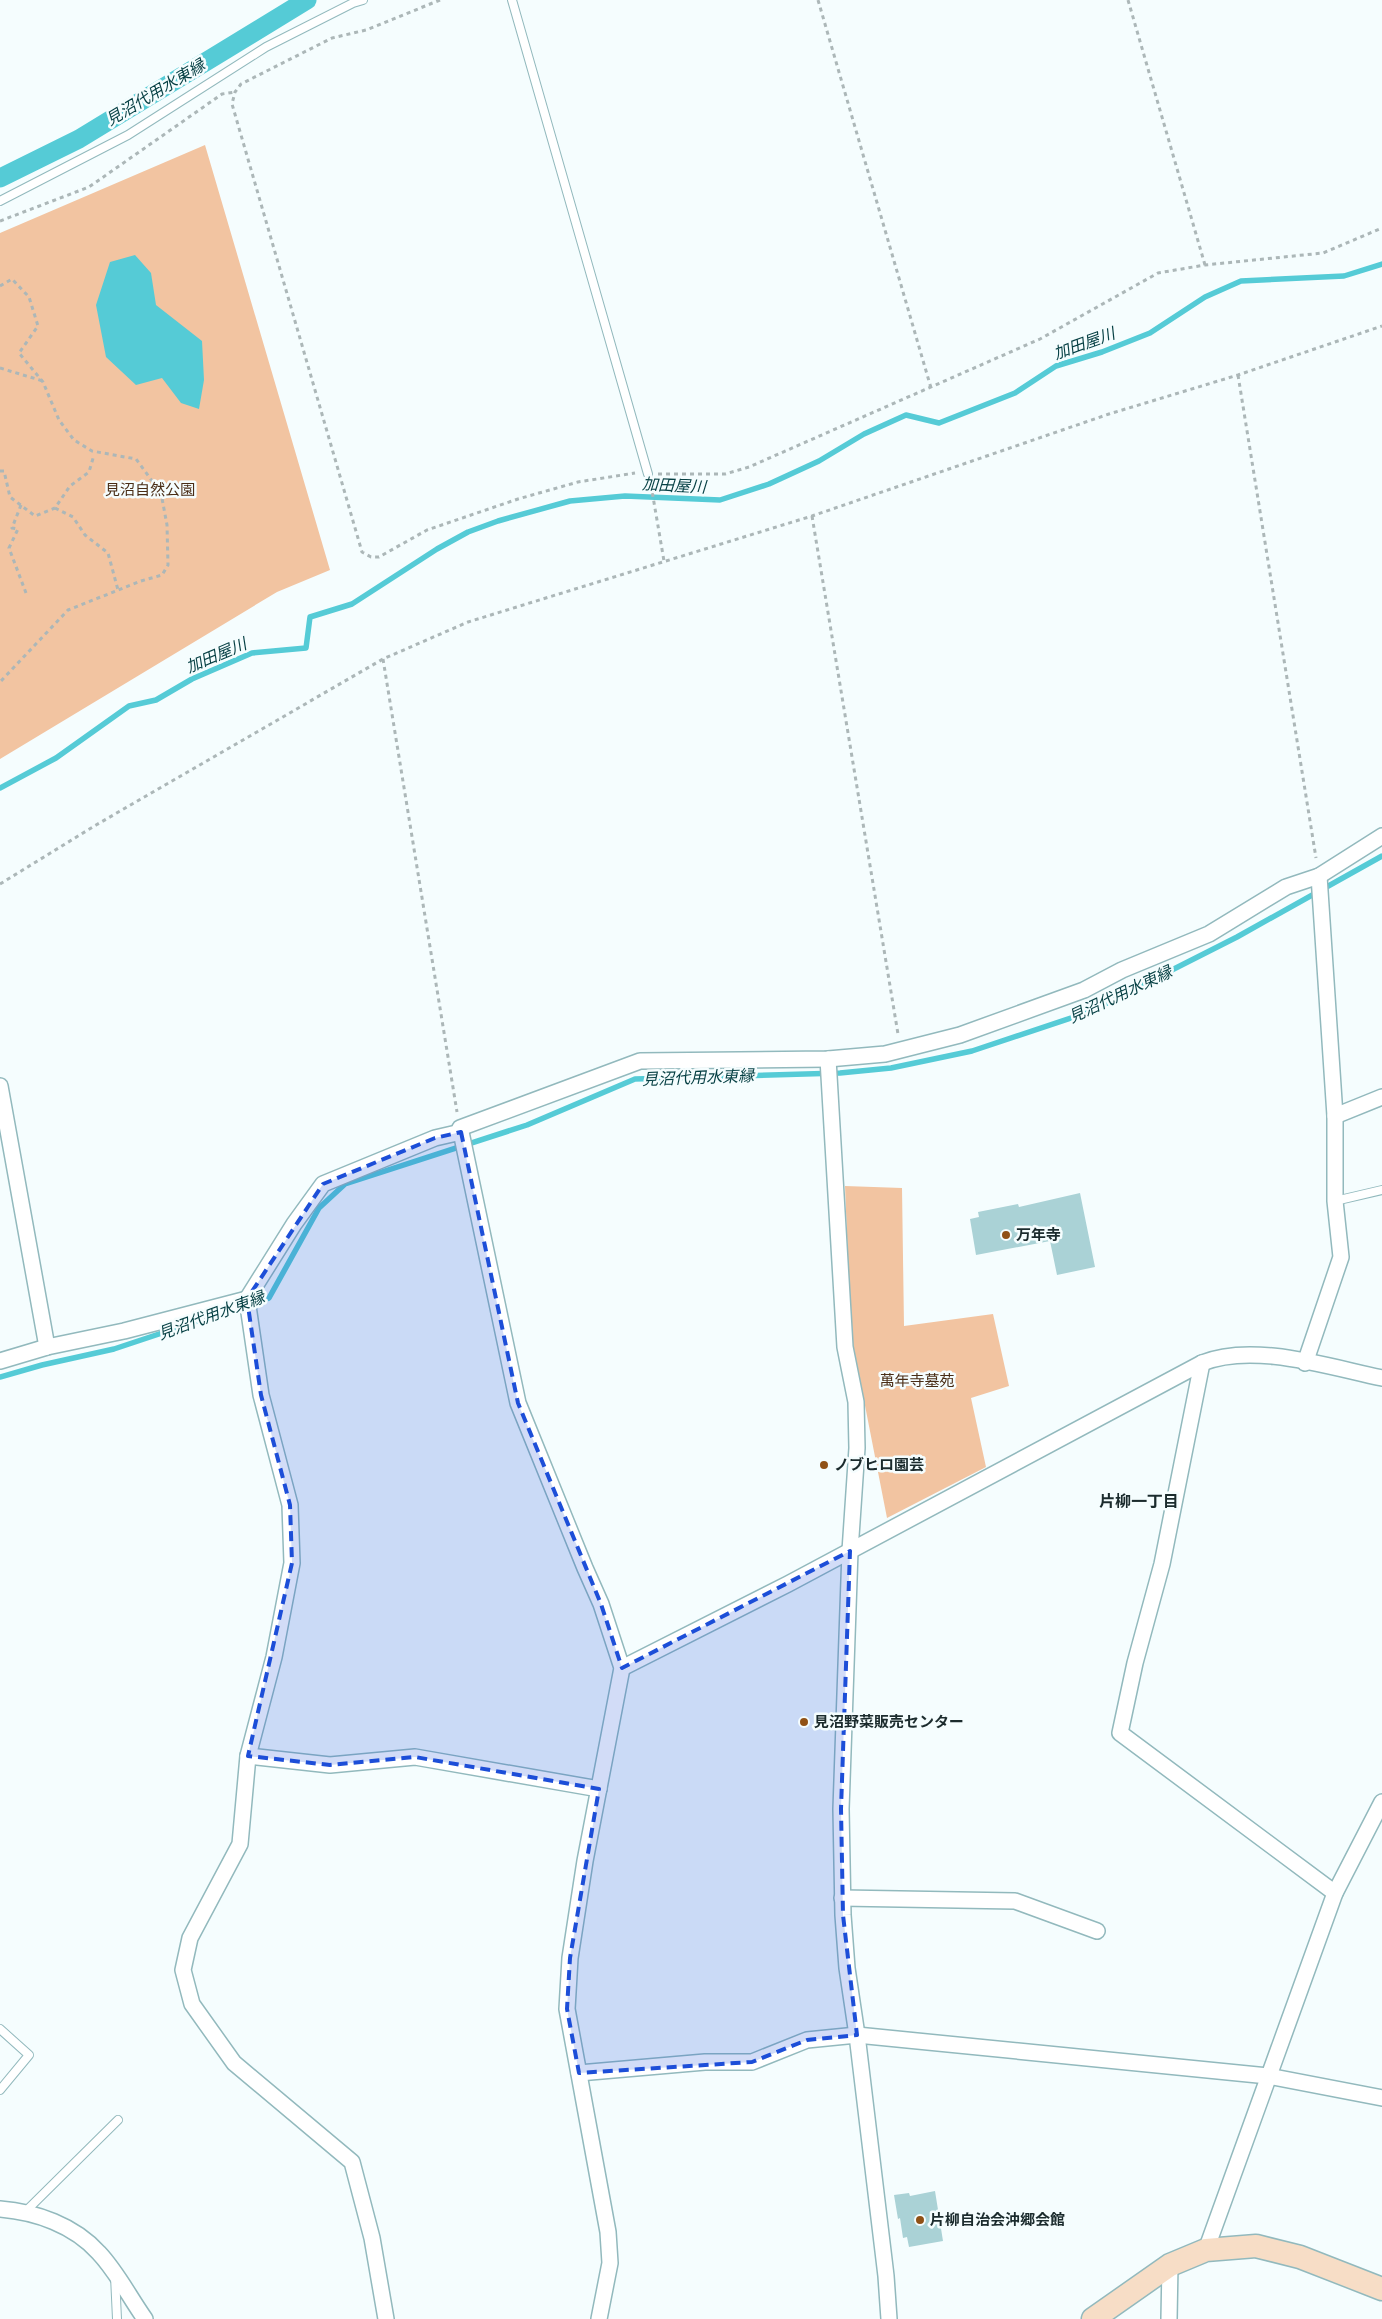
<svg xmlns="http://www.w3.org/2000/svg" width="1382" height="2319" font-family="Rubik,'Noto Sans JP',sans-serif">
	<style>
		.green { fill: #f2c4a1 }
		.water { fill: #55cbd6 }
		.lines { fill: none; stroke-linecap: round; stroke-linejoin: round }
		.stream { stroke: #55cbd6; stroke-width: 5.5 }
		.canal { stroke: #55cbd6; stroke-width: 19 }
		.building { fill: #aad2d6 }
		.lane-casing { stroke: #92b9bd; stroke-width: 10 }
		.street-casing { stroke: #92b9bd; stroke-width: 18 }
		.secondary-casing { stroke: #92b9bd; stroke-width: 25 }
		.path { stroke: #acb7b8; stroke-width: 3; stroke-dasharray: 4 4; stroke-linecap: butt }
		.lane { stroke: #fff; stroke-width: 8 }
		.street { stroke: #fff; stroke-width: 15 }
		.secondary { stroke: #f7ddc6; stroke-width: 22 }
		.marked { fill: #1d4ed8; fill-opacity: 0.2; stroke: #1d4ed8; stroke-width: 4; stroke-dasharray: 10 6; stroke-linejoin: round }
		.poi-dot { fill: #905116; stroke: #f5fdfe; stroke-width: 2 }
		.labels { text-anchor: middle; stroke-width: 5; stroke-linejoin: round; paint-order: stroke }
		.park-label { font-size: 15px; fill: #492d16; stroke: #f5fdfe }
		.poi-label { font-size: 15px; font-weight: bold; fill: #1b2b2d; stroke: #f5fdfe; text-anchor: start }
		.water-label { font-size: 16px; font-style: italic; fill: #053f43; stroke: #f5fdfe }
		.neighbourhood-label { font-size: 16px; font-weight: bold; fill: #1b2b2d; stroke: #f5fdfe }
	</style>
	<rect width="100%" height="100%" fill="#f5fdfe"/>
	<!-- green -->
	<g class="green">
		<polygon points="205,145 330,570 277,592 0,759 0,233"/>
		<polygon points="845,1186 902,1188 904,1326 993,1314 1009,1386 971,1398 986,1467 887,1518 851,1334"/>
	</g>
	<!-- water -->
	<polygon class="water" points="135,255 151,273 156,305 202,341 204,380 199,409 181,403 162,378 136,385 106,357 96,305 110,262"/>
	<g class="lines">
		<!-- stream -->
		<g class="stream">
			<polyline points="0,788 56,758 129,706 156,700 192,679 252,653 306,648 310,617 352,604 437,549 468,532 498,521 570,501 625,496 720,500 769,484 819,461 864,434 906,415 939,423 1015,393 1056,366 1102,352 1150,333 1205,297 1241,281 1344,276 1382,264"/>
			<polyline points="249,1304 269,1298 319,1208 345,1184 527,1125 635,1079 840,1073 891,1068 972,1051 1089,1012 1237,937 1382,856"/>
			<polyline points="0,1377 42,1365 114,1349 219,1314"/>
		</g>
		<!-- canal -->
		<polyline class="canal" points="0,178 79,139 307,0"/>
	</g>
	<!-- building -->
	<g class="building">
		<polygon points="1080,1193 1095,1267 1057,1275 1050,1241 976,1255 970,1219 979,1217 978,1212 1018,1204 1019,1207"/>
		<polygon points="935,2191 943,2241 909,2247 907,2237 903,2238 900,2218 898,2219 894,2195 909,2193 910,2196"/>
	</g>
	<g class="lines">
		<defs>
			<g id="lane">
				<polyline points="512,0 648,474"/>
				<polyline points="0,201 128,135 266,47 353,3 363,0"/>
				<polyline points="1335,1201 1382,1190"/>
				<polyline points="0,2029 29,2055 0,2090"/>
				<polyline points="26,2211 118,2120"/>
				<polyline points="115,2276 117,2319"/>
			</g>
			<g id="street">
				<polyline points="828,1059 845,1347 856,1402 857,1448 850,1551 841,1809 843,1915 847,1968 857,2035 886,2276 889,2319"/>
				<polyline points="0,1086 47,1347"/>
				<polyline points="1335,1116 1382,1097"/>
				<polyline points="460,1128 640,1061 828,1059 885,1054 960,1035 1084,990 1122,970 1209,934 1286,887 1319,876 1382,836"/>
				<polyline points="0,1361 47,1347 124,1331 247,1299"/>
				<polyline points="1202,1363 1162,1564 1135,1663 1120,1733 1335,1893"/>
				<polyline points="1305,1363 1341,1257 1335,1201 1335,1116 1319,876"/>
				<path d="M622,1668L788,1584L1202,1363C1253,1342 1329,1367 1382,1378"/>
				<polyline points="248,1756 330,1765 415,1757 599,1789"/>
				<polyline points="842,1898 1015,1901 1097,1931"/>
				<polyline points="579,2073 705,2062 752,2062 807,2040 857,2035 1268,2076 1382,2098"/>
				<path d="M0,2209C36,2212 74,2225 99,2253C117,2272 130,2298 145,2319"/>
				<polyline points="1206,2250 1335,1893 1382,1802"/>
				<polyline points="386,2319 372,2238 352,2162 234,2063 192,2004 183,1970 190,1938 240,1844 248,1756 274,1657 292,1563 290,1505 261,1395 247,1299 294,1224 323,1184 435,1138 461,1132 518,1403 585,1568 601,1604 622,1668 585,1861 570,1958 567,2009 608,2232 610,2263 599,2319"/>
				<polyline points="1169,2319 1170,2265"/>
			</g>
			<polyline id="secondary" points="1093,2319 1170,2265 1206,2250 1256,2246 1300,2257 1382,2289"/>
		</defs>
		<!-- lane casing -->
		<use href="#lane" class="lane-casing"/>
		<!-- street casing -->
		<use href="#street" class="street-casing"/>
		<!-- secondary casing -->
		<use href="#secondary" class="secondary-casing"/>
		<!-- path -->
		<g class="path">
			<polyline points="440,0 366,30 332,38 241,84 235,92 232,104 362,552 371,557 379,557 427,530 518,499 578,482 635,473"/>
			<polyline points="818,0 931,388"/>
			<polyline points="1128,0 1205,265"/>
			<polyline points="0,221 89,187 222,94 235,92"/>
			<polyline points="0,286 12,279 29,297 38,326 19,353 43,382 59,420 74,440 92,451 136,459 161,493 167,525 168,565 162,575 141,581 68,610 0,682"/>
			<polyline points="0,368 43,381"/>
			<polyline points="1238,375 1316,858"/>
			<polyline points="0,471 4,471 10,497 35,516 55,508 70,486 89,472 94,455"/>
			<polyline points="658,474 725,474 749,467 1040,339 1158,273 1205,265 1323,253 1382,228"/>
			<polyline points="651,485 664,561"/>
			<polyline points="21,505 12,528 18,529 9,548 26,593"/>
			<polyline points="55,508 73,517 85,535 108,553 118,590"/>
			<polyline points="812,516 898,1034"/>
			<polyline points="383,659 457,1112"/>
			<polyline points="0,884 96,825 383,659 468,622 812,516 1109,414 1238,375 1382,326"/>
		</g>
		<!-- lane -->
		<use href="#lane" class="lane"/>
		<!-- street -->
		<use href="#street" class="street"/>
		<!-- secondary -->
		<use href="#secondary" class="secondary"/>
	</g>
	<!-- marked area -->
	<path class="marked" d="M461,1132L518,1403L601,1604L622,1668L850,1551L841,1809L843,1915L857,2035L807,2040L752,2062L579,2073L567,2009L570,1958L599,1789L415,1757L330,1765L248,1756L292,1563L290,1505L261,1395L247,1299L323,1184L435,1138Z"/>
	<!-- markers -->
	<g class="poi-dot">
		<circle cx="1006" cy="1235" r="5"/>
		<circle cx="824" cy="1465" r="5"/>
		<circle cx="804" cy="1722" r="5"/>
		<circle cx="920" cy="2220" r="5"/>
	</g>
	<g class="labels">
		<!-- park labels -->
		<g class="park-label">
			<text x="150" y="495">見沼自然公園</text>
			<text x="917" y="1386">萬年寺墓苑</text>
		</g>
		<!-- poi labels -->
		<g class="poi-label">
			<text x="1016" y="1240">万年寺</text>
			<text x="834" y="1470">ノブヒロ園芸</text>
			<text x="814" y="1727">見沼野菜販売センター</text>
			<text x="930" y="2225">片柳自治会沖郷会館</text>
		</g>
		<!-- water labels -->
		<g class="water-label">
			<text transform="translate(155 92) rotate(-31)" y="6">見沼代用水東縁</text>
			<text transform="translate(1084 343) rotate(-20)" y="6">加田屋川</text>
			<text transform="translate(674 485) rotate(3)" y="6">加田屋川</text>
			<text transform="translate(216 655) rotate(-23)" y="6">加田屋川</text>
			<text transform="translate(1120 994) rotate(-25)" y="6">見沼代用水東縁</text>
			<text transform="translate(698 1077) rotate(-2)" y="6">見沼代用水東縁</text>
			<text transform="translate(211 1315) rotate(-20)" y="6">見沼代用水東縁</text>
		</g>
		<!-- neighbourhood labels -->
		<g class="neighbourhood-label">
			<text x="1139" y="1507">片柳一丁目</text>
		</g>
	</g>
</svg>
